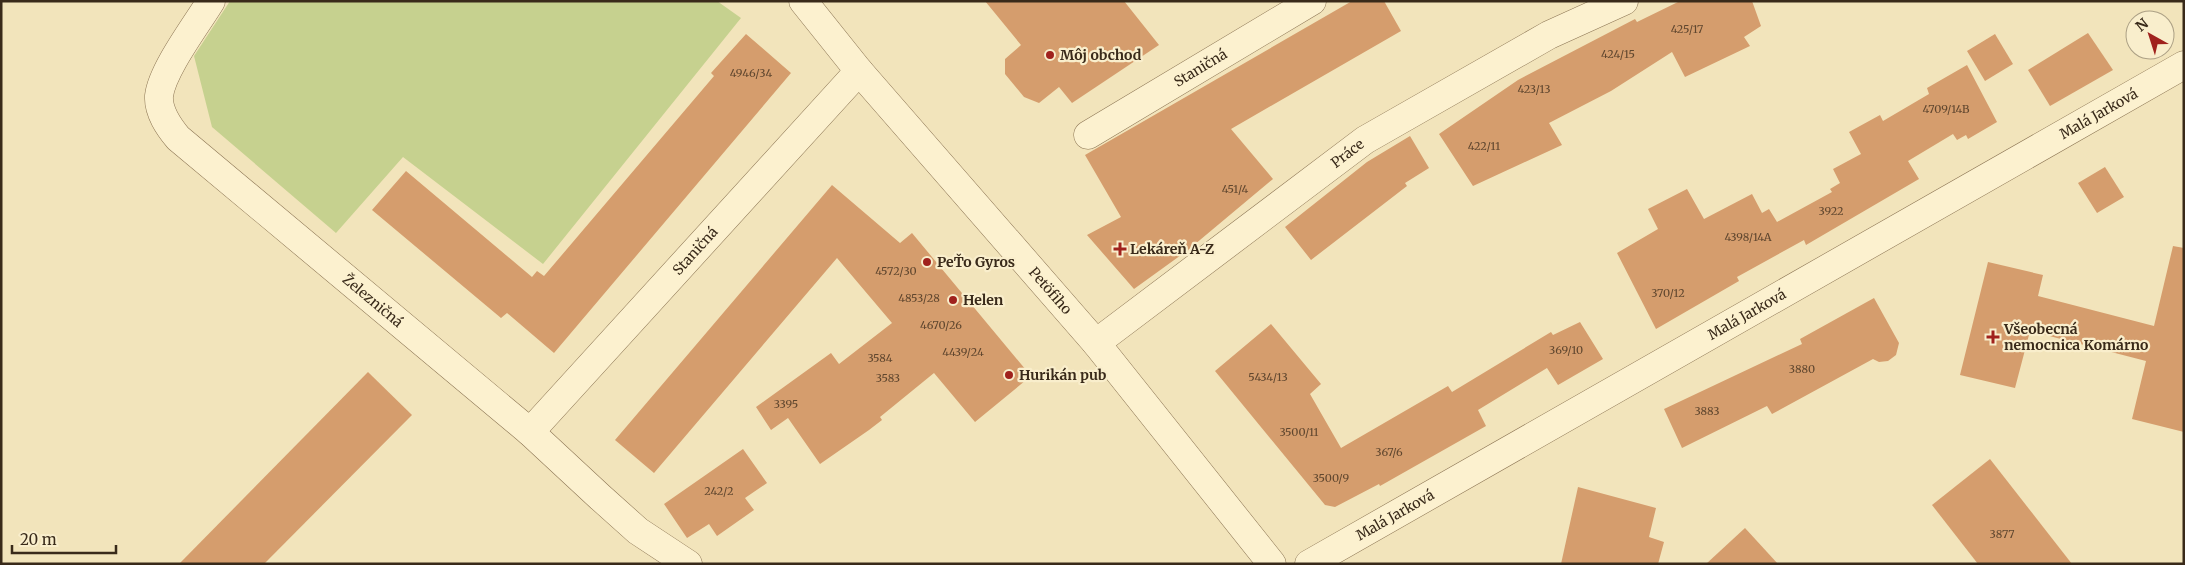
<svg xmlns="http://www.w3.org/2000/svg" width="2185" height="565" font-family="Merriweather,serif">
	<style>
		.green { fill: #c6d18f }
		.building { fill: #d59d6d }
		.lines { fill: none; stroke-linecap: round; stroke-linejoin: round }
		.minor-casing { stroke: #8b7453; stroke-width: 29 }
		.minor { stroke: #fcf1cf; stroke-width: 28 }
		.poi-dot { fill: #a0221d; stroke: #f9eecc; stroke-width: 2 }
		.labels { text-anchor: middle; stroke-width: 4.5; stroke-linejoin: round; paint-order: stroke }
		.number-label { font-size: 11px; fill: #60472f }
		.poi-label { font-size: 14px; font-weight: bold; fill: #392a1a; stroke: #f9eecc; text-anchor: start }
		.street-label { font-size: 14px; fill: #392a1a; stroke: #f9eecc }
	</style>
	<rect width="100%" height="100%" fill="#f2e4bb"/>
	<!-- green -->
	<polygon class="green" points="230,1 717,1 741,18 543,264 403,157 336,233 212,127 194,56"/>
	<!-- building -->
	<g class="building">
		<polygon points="985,1 1124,1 1159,45 1072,103 1059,87 1039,103 1024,97 1005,74 1005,59 1021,45"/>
		<polygon points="1352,1 1384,1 1401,31 1231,129 1273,179 1188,250 1134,289 1087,235 1121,217 1085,155"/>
		<polygon points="1680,1 1752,1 1761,26 1744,37 1750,46 1685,77 1672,52 1611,91 1549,123 1562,145 1473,186 1439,134 1518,80 1635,19 1637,22"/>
		<polygon points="2088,33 2113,70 2050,106 2028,70"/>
		<polygon points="746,34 791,73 554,353 507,313 501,318 372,210 406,171 532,277 537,271 544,276 714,76 711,73"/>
		<polygon points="1995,34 2013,64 1985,81 1967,51"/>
		<polygon points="1967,65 1997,122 1968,139 1966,135 1957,140 1953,134 1908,161 1919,179 1806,245 1804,240 1737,277 1739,281 1656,329 1617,253 1658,229 1648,209 1687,189 1704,219 1752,194 1762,213 1769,209 1777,222 1832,192 1830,189 1840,183 1833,169 1861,154 1849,132 1880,115 1883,121 1929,94 1927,88"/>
		<polygon points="1410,136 1429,168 1405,183 1407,186 1311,260 1285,227 1367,162"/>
		<polygon points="2105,167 2124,197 2097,213 2078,183"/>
		<polygon points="832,185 900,243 912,233 1031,376 975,422 934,373 880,417 882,420 869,430 820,464 788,418 771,430 756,407 831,353 839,364 892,323 837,258 654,473 615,440"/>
		<polygon points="2173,246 2184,248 2184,432 2132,419 2146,361 2030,331 2015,388 1960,375 1988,262 2043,275 2038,296 2154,326"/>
		<polygon points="1874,298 1899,343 1896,355 1888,361 1879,362 1873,359 1772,414 1767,406 1682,448 1664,409 1802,344 1800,339"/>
		<polygon points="1580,322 1603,359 1558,385 1547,368 1478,410 1486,426 1380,486 1379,484 1335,507 1325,505 1215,371 1271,324 1321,384 1310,394 1341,448 1448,386 1452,392 1551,332 1553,335"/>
		<polygon points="368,372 412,415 264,564 179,564"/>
		<polygon points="743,449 767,483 745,498 754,510 717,536 709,524 687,538 664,504"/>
		<polygon points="1990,459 2072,564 1978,564 1932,505"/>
		<polygon points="1578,487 1656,508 1649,537 1664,542 1658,564 1561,564"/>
		<polygon points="1745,528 1778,564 1706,564"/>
	</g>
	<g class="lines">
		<defs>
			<g id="minor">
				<path id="s1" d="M211,1C197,24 162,70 159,96C158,112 169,127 178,138L530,432L600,497L638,531L688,564"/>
				<path id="s2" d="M803,1L859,71L1096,343L1272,564"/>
				<path id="s3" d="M1088,135L1312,1"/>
				<path id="s4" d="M1096,343L1365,140L1549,35L1624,1"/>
				<path id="s5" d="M530,432L859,71"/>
				<path id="s6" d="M1309,564L2184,65"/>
			</g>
		</defs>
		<!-- minor casing -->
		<use href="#minor" class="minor-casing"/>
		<!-- minor -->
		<use href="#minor" class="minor"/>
	</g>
	<!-- markers -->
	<g class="poi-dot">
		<circle cx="1050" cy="55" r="5"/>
		<path d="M1117.5 241.5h5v5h5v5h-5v5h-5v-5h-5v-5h5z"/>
		<circle cx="927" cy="262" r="5"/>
		<circle cx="953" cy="300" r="5"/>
		<path d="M1990.5 329.5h5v5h5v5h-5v5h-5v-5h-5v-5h5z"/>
		<circle cx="1009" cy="375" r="5"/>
	</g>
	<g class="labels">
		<!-- number labels -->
		<g class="number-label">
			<text x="1687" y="33">425/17</text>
			<text x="1618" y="58">424/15</text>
			<text x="751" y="77">4946/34</text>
			<text x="1534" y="93">423/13</text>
			<text x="1946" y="113">4709/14B</text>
			<text x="1484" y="150">422/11</text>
			<text x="1235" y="193">451/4</text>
			<text x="1831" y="215">3922</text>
			<text x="1748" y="241">4398/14A</text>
			<text x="896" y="275">4572/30</text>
			<text x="1668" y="297">370/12</text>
			<text x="919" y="302">4853/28</text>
			<text x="941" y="329">4670/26</text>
			<text x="1566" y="354">369/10</text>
			<text x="963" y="356">4439/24</text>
			<text x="880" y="362">3584</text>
			<text x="1802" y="373">3880</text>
			<text x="1268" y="381">5434/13</text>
			<text x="888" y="382">3583</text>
			<text x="786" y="408">3395</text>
			<text x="1707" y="415">3883</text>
			<text x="1299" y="436">3500/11</text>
			<text x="1389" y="456">367/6</text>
			<text x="1331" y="482">3500/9</text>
			<text x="719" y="495">242/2</text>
			<text x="2002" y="538">3877</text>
		</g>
		<!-- poi labels -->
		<g class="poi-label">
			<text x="1060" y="60">Môj obchod</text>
			<text x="1130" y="254">Lekáreň A-Z</text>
			<text x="937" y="267">PeŤo Gyros</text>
			<text x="963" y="305">Helen</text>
			<text x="2004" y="334">Všeobecná<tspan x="2004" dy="16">nemocnica Komárno</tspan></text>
			<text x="1019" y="380">Hurikán pub</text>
		</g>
		<!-- street labels -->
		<g class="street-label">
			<text dy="5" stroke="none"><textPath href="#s3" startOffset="131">Staničná</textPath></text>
			<text dy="5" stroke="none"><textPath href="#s6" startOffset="909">Malá Jarková</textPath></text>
			<text dy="5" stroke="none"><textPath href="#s4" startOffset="315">Práce</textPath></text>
			<text dy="5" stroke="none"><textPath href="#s5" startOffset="245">Staničná</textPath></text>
			<text dy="5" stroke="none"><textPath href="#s2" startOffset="381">Petöfiho</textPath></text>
			<text dy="5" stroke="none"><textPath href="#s1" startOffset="410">Železničná</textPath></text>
			<text dy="5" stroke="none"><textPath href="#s6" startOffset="504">Malá Jarková</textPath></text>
			<text dy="5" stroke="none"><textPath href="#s6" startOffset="99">Malá Jarková</textPath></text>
		</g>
	</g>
	<!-- border -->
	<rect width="2185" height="565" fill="none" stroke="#392a1a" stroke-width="5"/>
	<!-- north arrow -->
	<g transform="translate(2150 35) rotate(321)"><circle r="24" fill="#f9eecc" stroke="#aca085"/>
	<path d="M0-4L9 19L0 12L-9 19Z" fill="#a0221d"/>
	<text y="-8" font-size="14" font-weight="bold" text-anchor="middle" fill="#392a1a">N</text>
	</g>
	<!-- scale -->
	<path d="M12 545v8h104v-8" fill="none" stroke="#392a1a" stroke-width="2.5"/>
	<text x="20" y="545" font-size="15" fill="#392a1a" stroke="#f9eecc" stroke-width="4" paint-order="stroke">20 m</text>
</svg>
